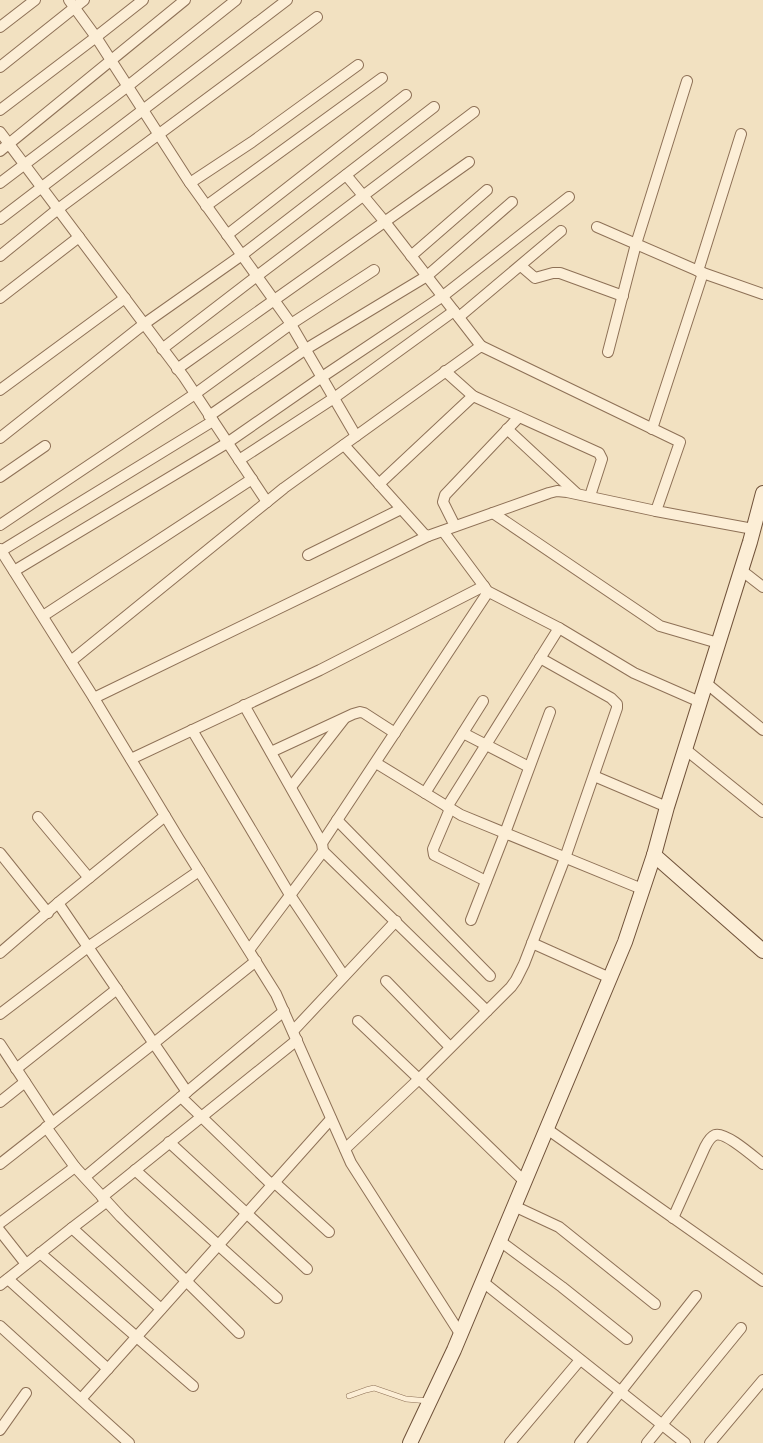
<svg xmlns="http://www.w3.org/2000/svg" width="763" height="1443" font-family="Literata,serif">
	<style>
		.lines { fill: none; stroke-linecap: round; stroke-linejoin: round }
		.lane-casing { stroke: #8e7157; stroke-width: 6 }
		.street-casing { stroke: #8e7157; stroke-width: 12 }
		.secondary-casing { stroke: #70523a; stroke-width: 16 }
		.lane { stroke: #fceed6; stroke-width: 5 }
		.street { stroke: #fceed6; stroke-width: 10 }
		.secondary { stroke: #fceed6; stroke-width: 14 }
	</style>
	<rect width="100%" height="100%" fill="#f2e1c1"/>
	<g class="lines">
		<defs>
			<polyline id="lane" points="349,1396 366,1390 374,1388 406,1399 429,1401"/>
			<g id="street">
				<polyline points="69,0 96,37 143,0"/>
				<polyline points="0,27 35,0"/>
				<polyline points="0,67 84,0"/>
				<polyline points="0,110 96,37 188,180 289,321 356,436"/>
				<polyline points="0,132 184,377 267,502"/>
				<polyline points="0,151 185,0"/>
				<polyline points="346,175 385,222 481,346"/>
				<polyline points="0,183 128,86 236,0"/>
				<polyline points="190,183 252,142 358,65"/>
				<polyline points="206,206 382,78"/>
				<polyline points="0,219 287,0"/>
				<polyline points="597,227 703,273 763,294"/>
				<polyline points="227,235 406,95"/>
				<polyline points="0,256 58,209 317,17"/>
				<polyline points="411,256 487,190"/>
				<polyline points="521,266 535,278 553,273 560,273 623,296"/>
				<polyline points="698,271 741,134"/>
				<polyline points="0,298 79,237"/>
				<polyline points="459,317 561,231"/>
				<polyline points="162,349 257,276 474,112"/>
				<polyline points="608,352 636,244 687,81"/>
				<polyline points="177,369 469,162"/>
				<polyline points="445,371 473,396 599,453 602,459 590,496"/>
				<polyline points="0,390 125,298"/>
				<polyline points="209,416 306,349 427,276 512,202"/>
				<polyline points="507,429 576,493"/>
				<polyline points="652,429 703,273"/>
				<polyline points="0,438 144,324 242,255 434,107"/>
				<polyline points="344,445 424,534 428,536 549,493 557,491 567,492 656,511"/>
				<polyline points="239,460 334,398 454,311"/>
				<polyline points="0,477 45,446"/>
				<polyline points="379,484 473,396"/>
				<polyline points="493,513 660,626 718,643"/>
				<polyline points="0,525 195,394 291,324 374,270"/>
				<polyline points="455,526 443,502 445,495 519,417"/>
				<polyline points="0,549 92,695 179,839 276,994 351,1163 461,1335"/>
				<polyline points="1,551 213,421"/>
				<polyline points="308,555 401,509"/>
				<polyline points="741,570 763,587"/>
				<polyline points="14,571 227,443 322,377 443,296 569,197"/>
				<polyline points="487,591 559,628 634,673 700,702"/>
				<polyline points="43,616 252,479"/>
				<polyline points="71,661 284,488 481,346 680,442 656,511 753,529"/>
				<polyline points="706,683 763,730"/>
				<polyline points="94,698 428,536"/>
				<polyline points="244,705 322,843 323,851 321,854 249,950"/>
				<polyline points="192,730 290,895 344,976"/>
				<polyline points="463,733 529,767"/>
				<polyline points="685,749 763,812"/>
				<polyline points="271,752 353,714 360,712 364,713 395,733"/>
				<polyline points="131,759 320,670 484,586"/>
				<polyline points="376,763 461,815 642,889"/>
				<polyline points="594,776 667,807"/>
				<polyline points="291,787 344,719"/>
				<polyline points="425,793 483,701"/>
				<polyline points="447,807 559,628"/>
				<polyline points="450,809 433,849 434,855 486,881"/>
				<polyline points="38,817 89,878"/>
				<polyline points="337,820 490,976"/>
				<polyline points="322,843 486,595 486,589 443,531"/>
				<polyline points="323,851 487,1011"/>
				<polyline points="0,853 48,913"/>
				<polyline points="58,903 187,1092"/>
				<polyline points="471,920 505,833 550,712"/>
				<polyline points="532,943 610,978"/>
				<polyline points="0,953 58,903 165,816"/>
				<polyline points="386,981 450,1047"/>
				<polyline points="0,1014 88,947 199,871"/>
				<polyline points="358,1021 419,1079 525,1182"/>
				<polyline points="293,1031 396,921"/>
				<polyline points="0,1044 52,1123"/>
				<polyline points="16,1069 117,989"/>
				<polyline points="181,1097 272,1185"/>
				<polyline points="0,1102 25,1082"/>
				<polyline points="46,1127 75,1167"/>
				<polyline points="547,1129 763,1281"/>
				<polyline points="169,1142 307,1269"/>
				<polyline points="345,1149 419,1079 511,987 516,980 524,964 565,858 617,708 617,704 611,698 540,658"/>
				<polyline points="0,1164 154,1043 256,961"/>
				<polyline points="135,1170 277,1298"/>
				<polyline points="85,1177 284,1011"/>
				<polyline points="274,1182 329,1232"/>
				<polyline points="102,1197 297,1040"/>
				<polyline points="514,1206 559,1227 655,1304"/>
				<path d="M673,1218L705,1147C707,1143 710,1137 715,1135C725,1131 754,1157 763,1164"/>
				<polyline points="0,1223 75,1167 121,1217 239,1333"/>
				<polyline points="72,1228 161,1309"/>
				<polyline points="0,1231 26,1264"/>
				<polyline points="500,1241 562,1287 627,1339"/>
				<polyline points="40,1253 193,1386"/>
				<polyline points="8,1279 108,1369"/>
				<polyline points="483,1282 685,1443"/>
				<polyline points="0,1285 72,1228 106,1202"/>
				<polyline points="0,1326 129,1443"/>
				<polyline points="81,1399 331,1119"/>
				<polyline points="0,1430 26,1393"/>
				<polyline points="510,1443 580,1360"/>
				<polyline points="580,1443 696,1296"/>
				<polyline points="647,1443 741,1328"/>
				<polyline points="710,1443 763,1380"/>
			</g>
			<g id="secondary">
				<polyline points="654,855 763,951"/>
				<polyline points="410,1443 454,1350 625,942 654,855 667,807 750,542 763,493"/>
			</g>
		</defs>
		<!-- lane casing -->
		<use href="#lane" class="lane-casing"/>
		<!-- street casing -->
		<use href="#street" class="street-casing"/>
		<!-- secondary casing -->
		<use href="#secondary" class="secondary-casing"/>
		<!-- lane -->
		<use href="#lane" class="lane"/>
		<!-- street -->
		<use href="#street" class="street"/>
		<!-- secondary -->
		<use href="#secondary" class="secondary"/>
	</g>
</svg>
